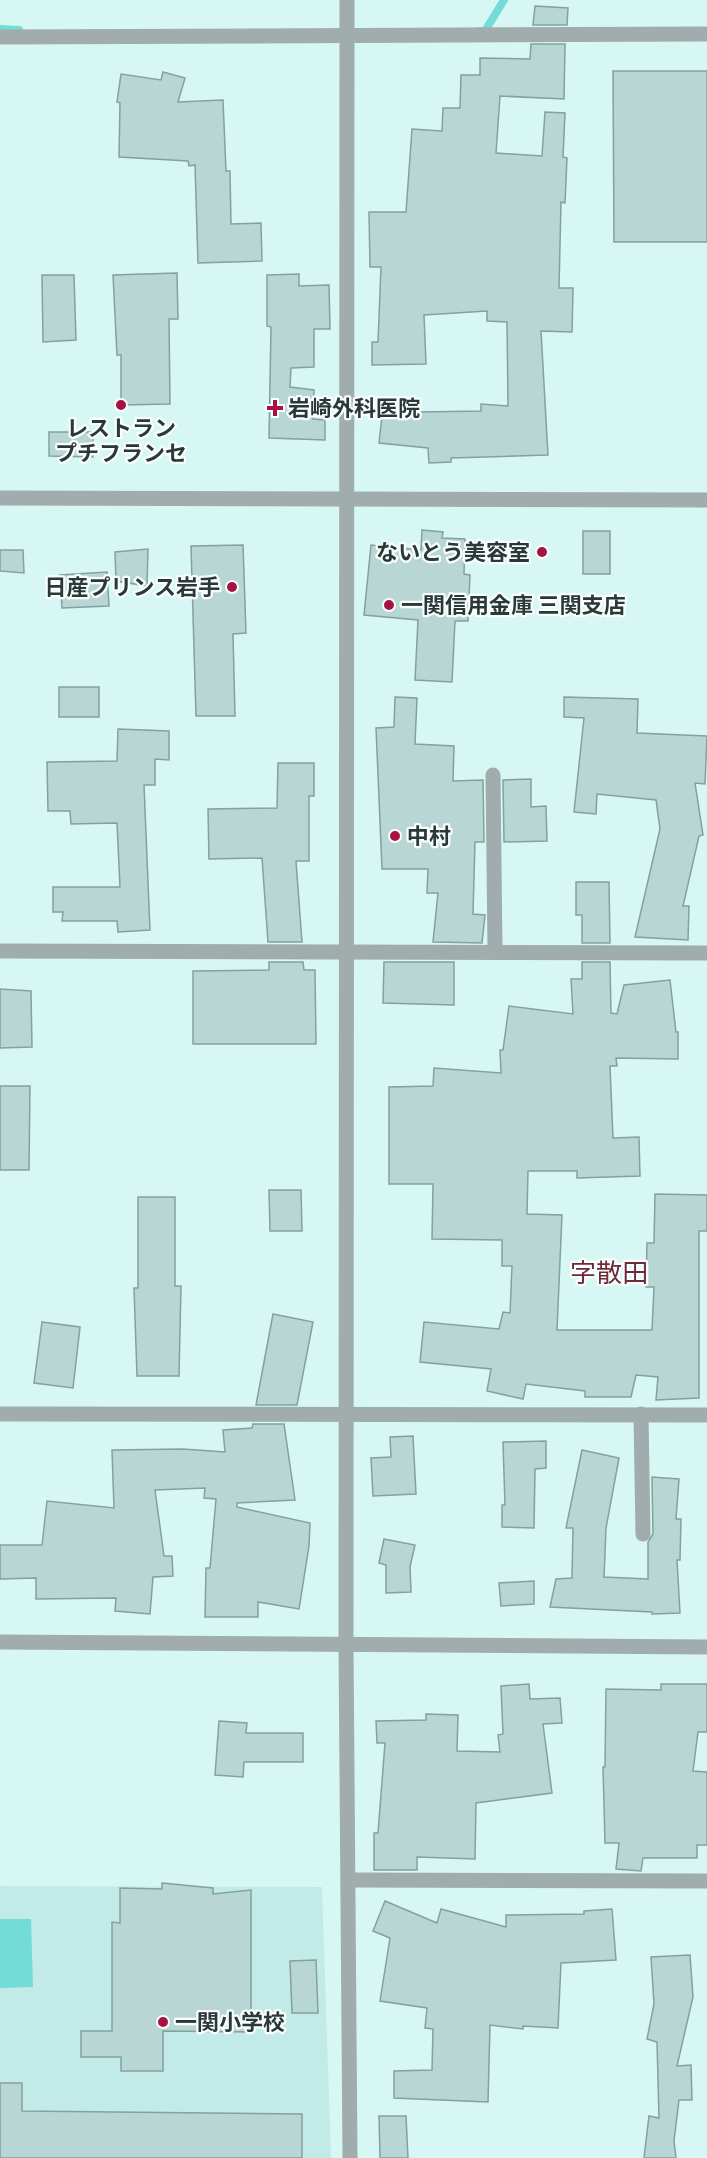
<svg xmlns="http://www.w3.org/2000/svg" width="707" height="2158" font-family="'Titillium Web','Noto Sans JP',sans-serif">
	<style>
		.built { fill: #c2ebe7 }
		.water { fill: #74dcd6 }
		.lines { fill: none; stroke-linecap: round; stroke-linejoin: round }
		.stream { stroke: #74dcd6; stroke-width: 8 }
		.building { fill: #b8d7d4; stroke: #83a19e; stroke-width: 1.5 }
		.minor { stroke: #a0adac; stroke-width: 15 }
		.poi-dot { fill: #a81243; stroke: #f8fefe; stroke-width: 2 }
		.labels { text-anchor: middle; stroke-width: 4.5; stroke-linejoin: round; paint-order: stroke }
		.poi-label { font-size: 22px; font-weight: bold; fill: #2c3837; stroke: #f8fefe; text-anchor: start }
		.quarter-label { font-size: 26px; fill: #6f2937; stroke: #f8fefe }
	</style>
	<rect width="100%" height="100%" fill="#d7f7f4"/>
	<!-- built -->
	<polygon class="built" points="0,1886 322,1887 331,2158 0,2158"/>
	<!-- water -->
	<polygon class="water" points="0,1919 31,1919 33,1987 0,1988"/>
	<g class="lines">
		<!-- stream -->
		<g class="stream">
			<polyline points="0,29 19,30"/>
			<polyline points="480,31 485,31 504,0"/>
		</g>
	</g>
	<!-- building -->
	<g class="building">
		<polygon points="535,6 568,8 567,25 533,25"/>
		<polygon points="531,44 565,44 564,99 500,96 496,153 542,156 545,112 565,113 563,157 567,158 565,203 561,202 559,288 573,288 572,332 541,331 548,455 451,458 451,462 429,463 428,448 379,443 384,398 420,402 419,412 481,411 481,404 508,406 507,322 487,321 487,311 424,315 426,364 372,365 372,342 378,342 381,267 370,267 369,212 406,212 412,129 442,131 443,108 460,108 461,75 480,75 480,58 530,59"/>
		<polygon points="613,71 707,71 707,242 614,242"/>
		<polygon points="163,72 185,78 178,102 223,100 226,171 230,171 231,224 261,223 262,261 198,263 195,165 189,166 188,161 119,157 120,103 117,102 121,74 161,80"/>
		<polygon points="177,273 178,319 169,319 170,404 121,405 121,355 117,355 113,275"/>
		<polygon points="299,274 299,286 329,285 330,329 314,329 314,367 291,368 290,387 314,390 313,419 325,420 325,440 269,438 271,327 267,326 267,275"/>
		<polygon points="42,275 74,275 76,340 43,342"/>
		<polygon points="49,432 93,432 93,457 49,456"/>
		<polygon points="422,530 443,532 442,538 465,539 464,574 470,575 468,621 455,621 452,682 415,680 418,620 364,615 371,545 421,550"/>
		<rect x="583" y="531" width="27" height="43"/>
		<polygon points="243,545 246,633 233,634 235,716 196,716 191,546"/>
		<polygon points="148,549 147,586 116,581 115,552"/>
		<polygon points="0,550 23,550 24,573 0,571"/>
		<polygon points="107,572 109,606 62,608 60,575"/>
		<rect x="59" y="687" width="40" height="30"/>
		<polygon points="395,697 417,698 415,744 454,746 453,781 483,780 484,842 475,842 473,914 485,915 482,943 433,942 438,893 427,893 428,869 382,869 376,728 394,727"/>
		<polygon points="564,697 638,699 637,733 707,736 705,784 695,783 703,835 699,836 683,906 689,906 688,940 635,937 660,829 656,800 597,794 596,814 574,812 584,718 564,717"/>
		<polygon points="118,729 169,731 169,760 155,759 155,785 144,785 150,930 118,932 117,921 62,921 63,912 53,912 53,887 120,887 117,823 71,824 70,811 48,811 47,762 117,761"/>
		<polygon points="278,763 314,763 314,796 309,796 309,861 296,861 302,942 268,942 262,858 209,859 208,809 277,808"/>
		<polygon points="531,779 531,807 546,806 547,841 504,842 503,780"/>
		<polygon points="576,882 609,882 610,943 582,943 582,915 576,915"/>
		<polygon points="269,962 303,962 304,970 315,970 316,1044 193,1044 193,971 269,970"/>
		<polygon points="384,962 454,962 454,1005 383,1003"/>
		<polygon points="582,962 610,962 611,1013 617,1014 624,985 670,980 676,1032 678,1032 678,1059 616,1058 617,1066 610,1066 613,1138 639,1137 640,1176 577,1178 577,1171 528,1171 527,1214 562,1215 557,1330 652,1330 654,1287 646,1287 647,1243 654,1243 655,1194 707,1195 707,1231 699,1231 699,1398 656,1400 658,1377 636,1375 631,1397 585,1397 585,1391 526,1384 523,1399 487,1391 491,1369 420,1362 424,1322 499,1329 503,1312 510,1313 512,1266 502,1266 502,1240 432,1239 433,1184 389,1184 389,1087 433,1086 434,1068 501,1073 500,1050 503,1050 509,1006 573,1014 571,979 582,979"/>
		<polygon points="0,989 31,991 32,1047 0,1048"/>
		<polygon points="0,1086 30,1086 29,1170 0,1170"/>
		<polygon points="269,1190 301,1190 302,1231 270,1231"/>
		<polygon points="138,1197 175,1197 175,1286 181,1286 179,1376 137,1376 134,1288 138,1288"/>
		<polygon points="273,1314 313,1322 297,1405 256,1405"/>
		<polygon points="42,1322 80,1327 73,1388 34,1383"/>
		<polygon points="253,1424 284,1424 295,1500 237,1503 237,1507 310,1523 309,1546 299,1609 258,1602 258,1617 205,1617 206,1568 210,1568 216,1499 204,1498 205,1488 155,1490 164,1556 172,1556 173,1576 153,1577 150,1614 115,1611 116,1598 36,1599 36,1578 0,1579 0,1545 42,1545 47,1501 114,1508 112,1450 183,1449 225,1452 223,1430 252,1428"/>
		<polygon points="413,1436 416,1494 373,1496 371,1458 391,1457 390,1437"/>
		<polygon points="546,1441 546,1468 535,1469 534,1528 502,1527 502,1505 505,1505 503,1442"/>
		<polygon points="582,1450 619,1458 606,1528 604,1577 648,1579 648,1542 653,1534 652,1477 679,1479 676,1519 681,1519 680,1560 677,1560 680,1613 652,1614 652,1612 550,1607 556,1579 572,1578 573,1528 566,1528"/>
		<polygon points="384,1539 415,1545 410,1567 411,1592 386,1593 386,1565 379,1563"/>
		<polygon points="534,1581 534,1604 501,1606 499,1583"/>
		<polygon points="529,1684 530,1699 560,1698 562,1723 543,1724 552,1793 476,1803 475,1859 417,1857 417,1870 374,1870 374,1833 378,1833 385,1743 377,1743 376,1721 426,1720 426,1714 458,1715 457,1751 500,1752 498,1735 503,1734 501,1686"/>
		<polygon points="661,1684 707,1684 707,1732 698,1732 693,1771 707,1772 707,1845 697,1845 697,1858 643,1858 641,1871 616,1869 619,1843 605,1843 603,1767 605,1767 606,1689 661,1690"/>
		<polygon points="219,1721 247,1723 246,1733 303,1733 303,1762 244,1762 243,1777 215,1775"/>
		<polygon points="162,1883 213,1888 213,1894 251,1890 251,2032 163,2031 163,2071 121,2071 121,2057 81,2057 81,2031 112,2031 112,1922 120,1923 120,1888 162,1889"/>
		<polygon points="385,1901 437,1923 441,1909 506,1927 506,1915 584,1914 584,1911 612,1909 616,1960 561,1963 558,2028 523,2026 523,2029 490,2025 488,2102 394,2098 394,2071 432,2070 433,2029 425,2028 427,2008 380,2001 390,1938 373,1931"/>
		<polygon points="690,1955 693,1997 677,2066 691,2065 692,2100 679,2100 674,2141 676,2158 644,2158 649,2116 659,2118 657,2042 647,2039 654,2004 651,1957"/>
		<polygon points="316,1960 318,2013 292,2013 290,1961"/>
		<polygon points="0,2083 22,2083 22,2111 302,2114 302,2158 0,2158"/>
		<polygon points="379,2116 406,2116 408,2158 380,2158"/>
	</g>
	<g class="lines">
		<!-- minor -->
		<g class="minor">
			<polyline points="347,0 346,1644 350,2158"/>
			<polyline points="0,37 707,34"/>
			<polyline points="0,498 707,500"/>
			<polyline points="493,775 495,951"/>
			<polyline points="0,951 707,953"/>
			<polyline points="0,1414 707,1415"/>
			<polyline points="641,1414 643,1534"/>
			<polyline points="0,1642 707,1647"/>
			<polyline points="349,1880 707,1881"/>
		</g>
	</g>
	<!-- markers -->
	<g class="poi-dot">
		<circle cx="121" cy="405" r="6"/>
		<path d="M272 399h6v6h6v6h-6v6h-6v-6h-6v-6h6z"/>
		<circle cx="542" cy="552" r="6"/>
		<circle cx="232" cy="587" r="6"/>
		<circle cx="389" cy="605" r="6"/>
		<circle cx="395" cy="836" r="6"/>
		<circle cx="163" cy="2022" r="6"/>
	</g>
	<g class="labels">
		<!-- poi labels -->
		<g class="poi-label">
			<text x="288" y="416">岩崎外科医院</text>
			<text x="121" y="436" text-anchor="middle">レストラン<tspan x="121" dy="25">プチフランセ</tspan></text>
			<text x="530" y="560" text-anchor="end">ないとう美容室</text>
			<text x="220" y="595" text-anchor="end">日産プリンス岩手</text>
			<text x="401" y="613">一関信用金庫 三関支店</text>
			<text x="407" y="844">中村</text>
			<text x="175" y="2030">一関小学校</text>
		</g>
		<!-- quarter labels -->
		<g class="quarter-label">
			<text x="609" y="1282">字散田</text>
		</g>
	</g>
</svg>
